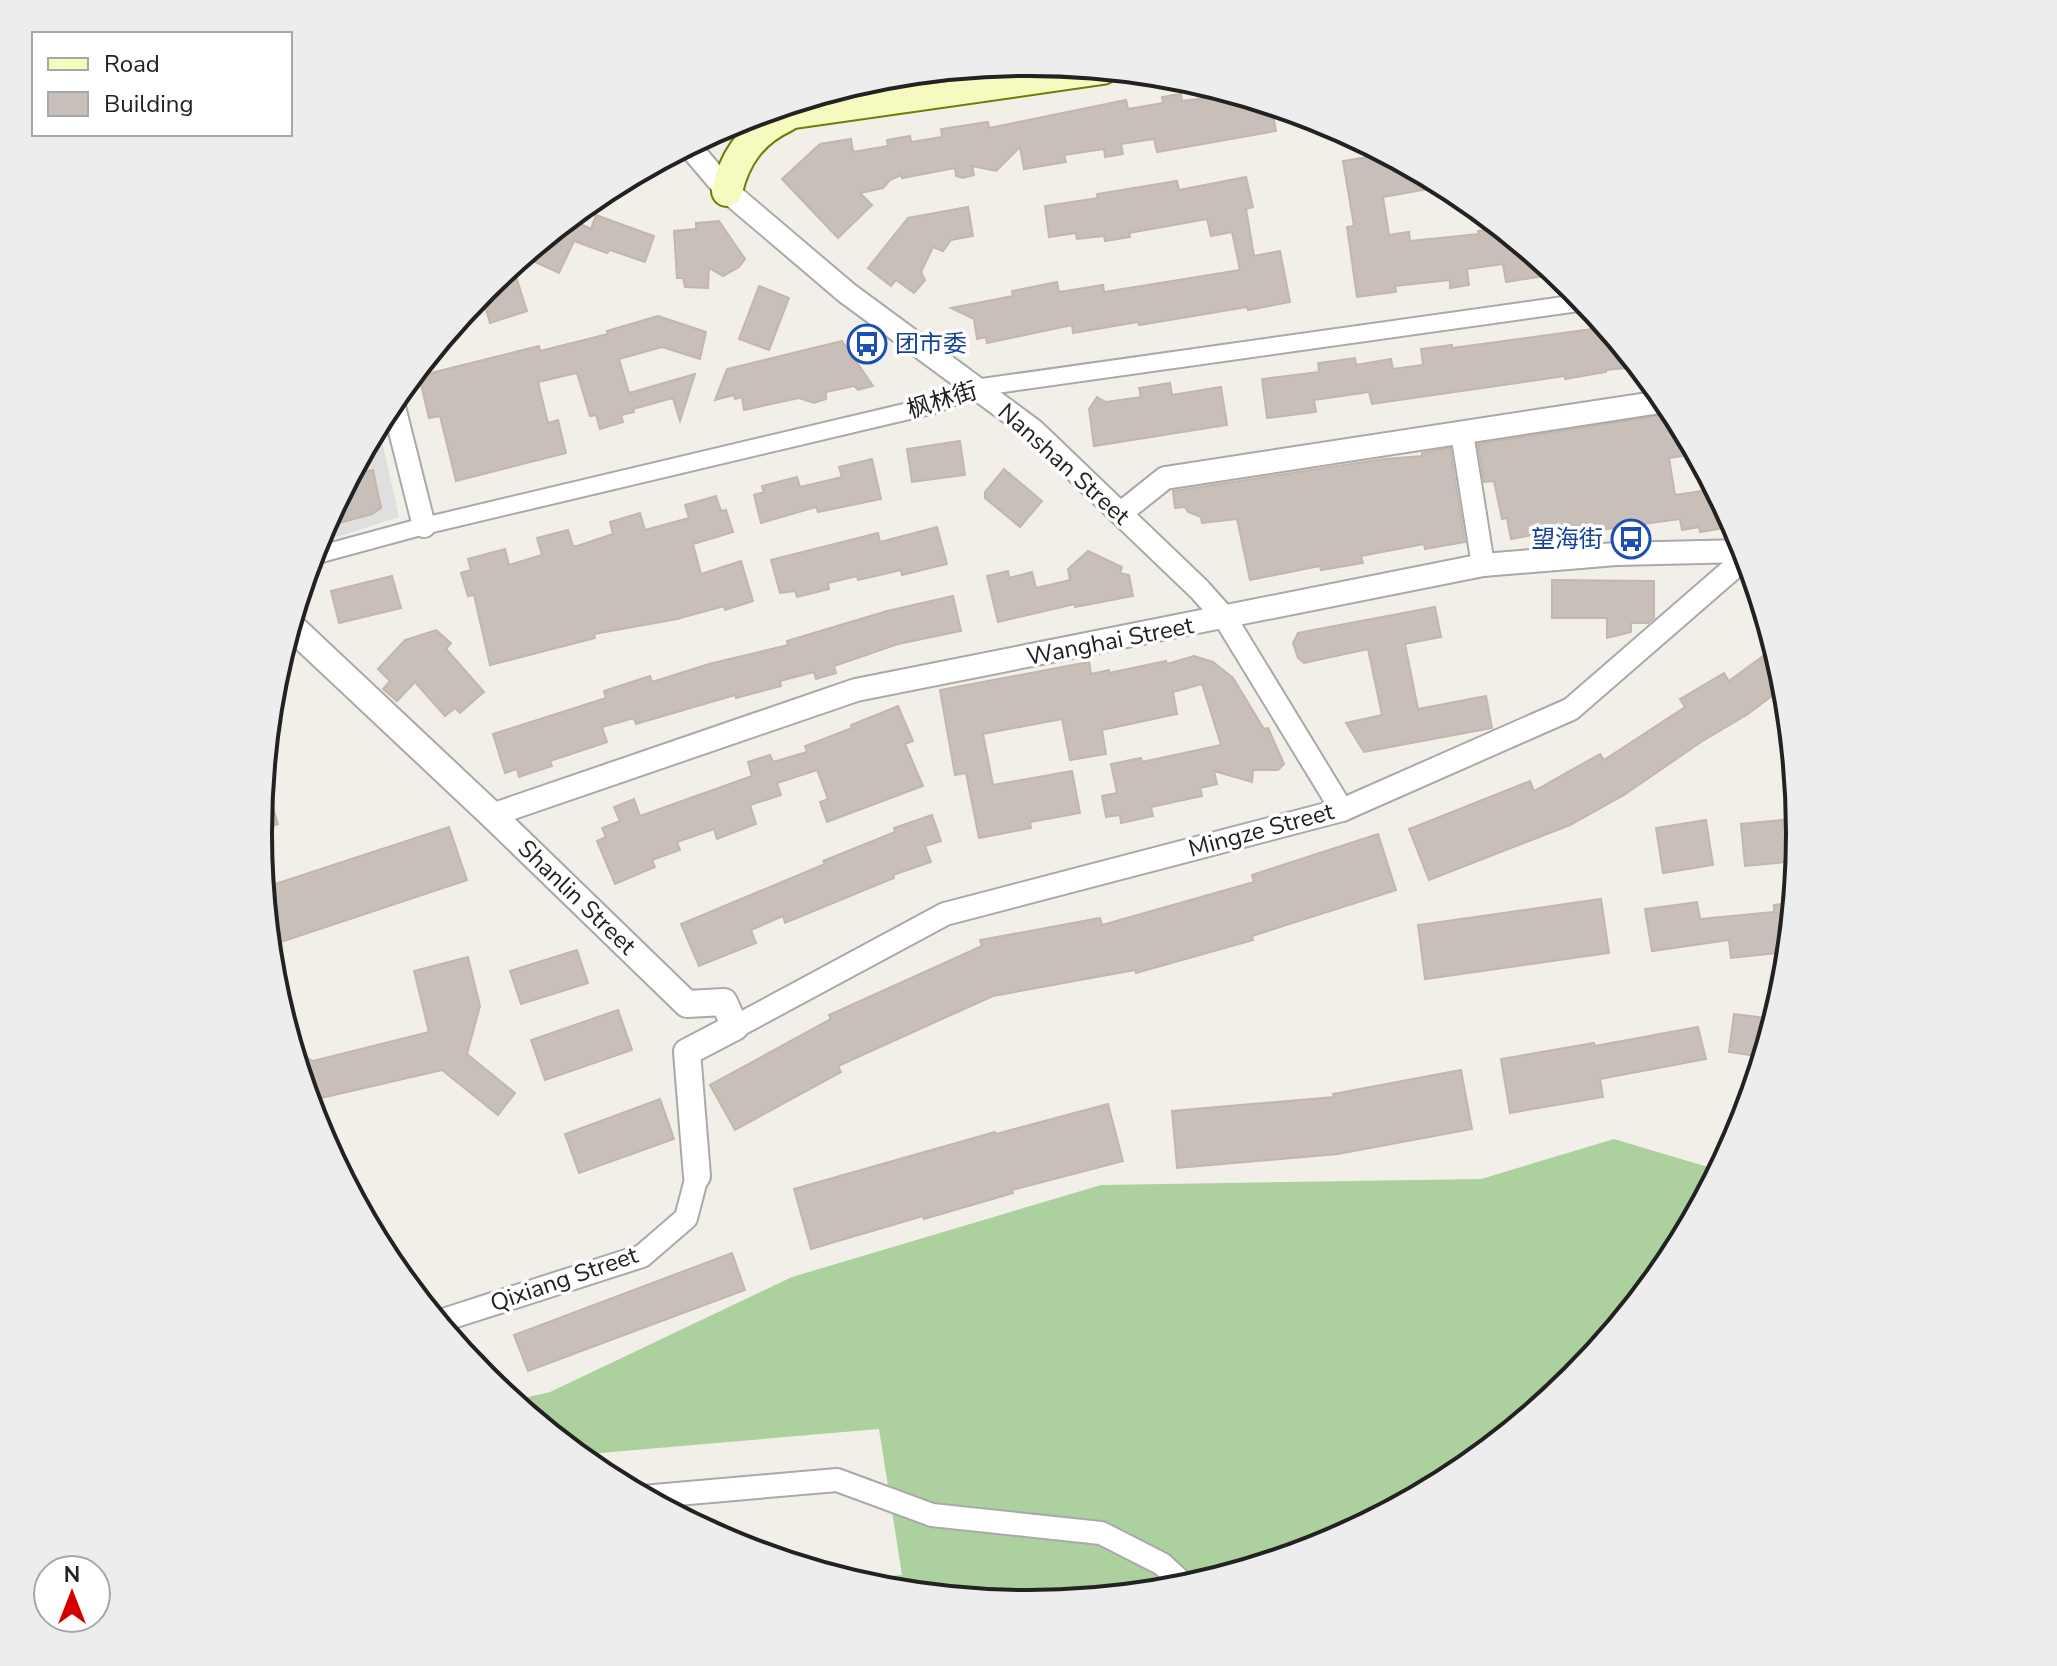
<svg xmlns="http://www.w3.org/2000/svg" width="2057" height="1666" font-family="'Nunito Sans','Noto Sans SC',sans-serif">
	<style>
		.residential { fill: #e0dfdf }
		.forest { fill: #add19e }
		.building { fill: #c7bfb8; stroke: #c4b6ab; stroke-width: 2 }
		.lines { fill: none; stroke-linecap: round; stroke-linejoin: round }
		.pedestrian-casing { stroke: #a9a9a9; stroke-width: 20 }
		.minor-casing { stroke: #a9a9a9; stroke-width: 26 }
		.tertiary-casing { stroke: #a9a9a9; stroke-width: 30 }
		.secondary-casing { stroke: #707d05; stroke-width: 34 }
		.pedestrian { stroke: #fff; stroke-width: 16 }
		.minor { stroke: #fff; stroke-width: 22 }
		.tertiary { stroke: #fff; stroke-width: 26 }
		.secondary { stroke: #f7fabf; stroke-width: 30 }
		.labels { text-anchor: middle; stroke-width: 7; stroke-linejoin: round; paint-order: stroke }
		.transit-label { font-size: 24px; fill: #164399; stroke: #fff; text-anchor: start }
		.street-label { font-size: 24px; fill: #222; stroke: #fff }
		.rim { fill: none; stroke: #222; stroke-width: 4 }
	</style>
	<rect width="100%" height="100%" fill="#f2efe9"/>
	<!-- residential -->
	<polygon class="residential" points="378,423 399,517 315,544 316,538"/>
	<!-- forest -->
	<polygon class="forest" points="1614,1139 1718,1170 1669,1262 1573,1378 1456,1474 1323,1545 1178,1589 1028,1604 878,1589 849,1580 902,1575 879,1429 577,1455 511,1401 550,1392 792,1277 1101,1185 1481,1179"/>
	<!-- building -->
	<g class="building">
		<polygon points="1221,90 1271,105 1276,131 1157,152 1154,139 1121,144 1123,154 1105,157 1104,149 1064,155 1066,162 1024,169 1020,147 996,171 972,166 974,175 963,178 956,176 955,168 902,178 901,175 890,180 883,188 860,193 872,205 838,238 782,179 820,144 851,139 853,152 888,146 887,140 910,136 911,142 942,137 941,129 988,122 989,128 1126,100 1128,109 1163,103 1162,97 1181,94 1182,101 1222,96"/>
		<polygon points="1386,154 1445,186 1383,197 1389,235 1409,232 1410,241 1479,234 1478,231 1501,228 1556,274 1506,282 1503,264 1467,269 1469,285 1450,288 1450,280 1395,286 1396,292 1357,297 1347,227 1354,226 1343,161"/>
		<polygon points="1246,177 1253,207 1246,209 1254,256 1280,251 1290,302 1248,310 1247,307 1139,325 1138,322 1073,333 1072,325 987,343 986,337 977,339 974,319 951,308 1013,296 1012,291 1057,282 1059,292 1103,285 1104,292 1240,270 1232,232 1211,236 1207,219 1129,233 1130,237 1105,241 1104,236 1077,239 1076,233 1049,237 1045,206 1098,198 1097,194 1177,181 1179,190"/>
		<polygon points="968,207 973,236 951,240 943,251 933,247 921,272 925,280 914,293 896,280 891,286 868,268 908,218"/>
		<polygon points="596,215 654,236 645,262 610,250 607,253 574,241 559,273 522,256 568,218 591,229"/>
		<polygon points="719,221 745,259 739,267 723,276 709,268 708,288 685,287 683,278 677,278 674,231 696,229 696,223"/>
		<polygon points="512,264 527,311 490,323 485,306 464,312 484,288"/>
		<polygon points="759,286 789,298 769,350 739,339"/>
		<polygon points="658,316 706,332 700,359 662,347 619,359 629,393 695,374 680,421 673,398 633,409 634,412 621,415 623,422 600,429 596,415 590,416 577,373 538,382 548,423 558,420 566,453 456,481 440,416 429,418 419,376 539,346 540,351 608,334 607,331"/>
		<polygon points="1606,327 1638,367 1606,370 1606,372 1565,379 1565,376 1372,404 1369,392 1314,400 1316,412 1267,418 1262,379 1319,372 1318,363 1355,358 1356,365 1391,359 1393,369 1423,365 1421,349 1452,345 1452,348"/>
		<polygon points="842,341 873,386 858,390 854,386 826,392 826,399 814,403 799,398 744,410 742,397 735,399 734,395 715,400 727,369"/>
		<polygon points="1170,383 1172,395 1221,387 1227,425 1094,446 1089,409 1097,397 1106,402 1141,397 1139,388"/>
		<polygon points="1674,413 1687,437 1690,455 1669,458 1675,495 1715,489 1732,521 1723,523 1724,528 1700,532 1699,527 1682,530 1680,519 1554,536 1554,531 1511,539 1507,518 1502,519 1494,481 1484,482 1478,444"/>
		<polygon points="960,441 965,475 912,482 907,449"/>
		<polygon points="1450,448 1465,542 1425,549 1424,544 1361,556 1363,563 1321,570 1320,566 1250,580 1237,519 1202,523 1201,517 1188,512 1185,507 1175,508 1173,491 1384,459 1422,456 1422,453"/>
		<polygon points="872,459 881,499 818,512 816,507 761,523 754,495 764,492 762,486 797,477 800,487 842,477 839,467"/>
		<polygon points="1004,469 1042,501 1020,527 985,498 985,492"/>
		<polygon points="373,470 381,508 372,514 321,528 349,476"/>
		<polygon points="716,496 721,511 726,510 733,532 693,544 701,574 741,561 753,601 725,610 724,606 677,619 594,634 595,638 490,665 474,595 468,596 461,573 471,570 468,559 505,549 509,565 542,555 537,538 568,530 573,546 577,546 613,534 610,522 640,513 645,530 689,518 685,505"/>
		<polygon points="937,527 947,564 902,575 901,570 858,580 857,576 828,583 829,589 797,597 795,591 780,593 771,560 878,533 880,542"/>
		<polygon points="1088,551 1122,567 1120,573 1129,575 1133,596 1075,607 1075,604 998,622 987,576 1008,571 1009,578 1032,572 1036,588 1070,580 1068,569"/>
		<polygon points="392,576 401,608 339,623 331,591"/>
		<polygon points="1552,580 1654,581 1654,618 1648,623 1631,623 1631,632 1607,638 1607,618 1552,618"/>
		<polygon points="953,596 961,631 898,644 834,666 836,673 816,679 814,672 780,681 781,686 736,698 735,695 636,724 634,718 602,727 607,742 550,761 552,766 519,777 517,769 505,773 493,734 606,698 604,691 650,676 652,682 709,664 788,645 787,641 887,611"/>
		<polygon points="1435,607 1441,637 1405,644 1418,709 1486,696 1492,728 1364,752 1346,723 1382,715 1368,649 1304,663 1298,658 1293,643 1298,633"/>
		<polygon points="436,630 451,643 446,649 484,692 460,713 455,708 445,716 415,682 397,701 383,689 390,681 378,669 405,640"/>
		<polygon points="1774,648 1785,686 1748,714 1701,742 1624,795 1570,825 1429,880 1409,829 1530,781 1534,791 1600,754 1604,760 1685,707 1680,699 1724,673 1729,681"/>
		<polygon points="1194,656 1213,662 1233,678 1264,729 1268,728 1284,764 1278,770 1253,770 1252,782 1214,771 1217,784 1200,788 1202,796 1151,807 1153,816 1121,823 1120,815 1106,817 1102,796 1117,793 1111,764 1141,758 1142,762 1221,745 1202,684 1173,692 1177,714 1102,730 1106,754 1070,760 1062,719 983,734 993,785 1072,771 1080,813 1030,822 1031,828 979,838 966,773 955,775 940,690 1089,662 1091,674 1109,670 1109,673 1166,661 1167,664"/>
		<polygon points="898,706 913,741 905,744 923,786 827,822 820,802 828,799 817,770 777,783 781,795 750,805 756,824 717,839 714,829 677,842 680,850 652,860 655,867 615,884 597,841 606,837 602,828 620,821 614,807 634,799 640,816 752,776 748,762 770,755 773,762 807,752 805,746 852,728 851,725"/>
		<polygon points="263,776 278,824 258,830 259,820"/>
		<polygon points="932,815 941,841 925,846 931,862 893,875 894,878 785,923 783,916 751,930 756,943 699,966 681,924 825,864 823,861 895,832 894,828"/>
		<polygon points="1792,819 1797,861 1745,866 1741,824"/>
		<polygon points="1706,820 1713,865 1663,873 1656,828"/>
		<polygon points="449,827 467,880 269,946 263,888"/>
		<polygon points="1378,834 1396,890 1252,936 1253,940 1136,973 1135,970 993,996 838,1066 841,1072 735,1130 710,1085 831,1019 829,1015 982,946 980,940 1100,918 1102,925 1254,882 1252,875"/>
		<polygon points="1601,899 1609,953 1425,979 1418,925"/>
		<polygon points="1697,902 1700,919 1774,912 1774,905 1793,903 1788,952 1731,958 1729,940 1652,951 1645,909"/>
		<polygon points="577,950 588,983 521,1004 510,971"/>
		<polygon points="468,957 480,1006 467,1054 515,1093 498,1115 442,1070 308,1101 292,1049 313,1061 429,1032 414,971"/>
		<polygon points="618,1010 632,1050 545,1080 531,1040"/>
		<polygon points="1734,1014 1774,1019 1762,1057 1729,1052"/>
		<polygon points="1698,1027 1706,1059 1600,1079 1603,1097 1510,1113 1501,1059 1594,1043 1595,1046"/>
		<polygon points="1461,1070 1472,1129 1338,1154 1177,1168 1172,1111 1334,1097 1333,1094"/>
		<polygon points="660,1099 674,1139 579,1173 565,1134"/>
		<polygon points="1108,1104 1123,1161 1012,1190 1013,1193 924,1219 923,1216 811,1249 794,1189 995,1132 996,1134"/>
		<polygon points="732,1253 745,1290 528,1371 514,1335"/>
	</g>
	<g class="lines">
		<defs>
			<polyline id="pedestrian" points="310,557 424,526 934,405 975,388 1585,302"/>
			<g id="minor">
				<polyline points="688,145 727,191 847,293 1033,430 1199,589 1225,618 1342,810"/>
				<polyline points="392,399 424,526"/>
				<polyline points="1462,433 1483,565"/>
				<polyline points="1121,513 1165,478 1667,401"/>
				<polyline points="492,815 856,690 1483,565 1616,554 1745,551"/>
				<polyline points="735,1027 945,914 1342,810 1571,709 1746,557"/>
				<polyline points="437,1322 642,1256 686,1218 697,1176"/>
				<polyline points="643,1497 837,1480 932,1515 1101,1533 1162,1564 1187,1587"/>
			</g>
			<polyline id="tertiary" points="290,625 492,815 687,1004 724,1002 735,1027 687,1052 697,1176"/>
			<g id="secondary">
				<polyline points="744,118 794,113 1102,69"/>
				<path d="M727,191C735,156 753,132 785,117"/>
			</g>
		</defs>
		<!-- pedestrian casing -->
		<use href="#pedestrian" class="pedestrian-casing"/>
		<!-- minor casing -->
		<use href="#minor" class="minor-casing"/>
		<!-- tertiary casing -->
		<use href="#tertiary" class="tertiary-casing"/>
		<!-- secondary casing -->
		<use href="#secondary" class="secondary-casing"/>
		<!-- pedestrian -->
		<use href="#pedestrian" class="pedestrian"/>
		<!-- minor -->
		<use href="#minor" class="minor"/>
		<!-- tertiary -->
		<use href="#tertiary" class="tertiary"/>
		<!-- secondary -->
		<use href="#secondary" class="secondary"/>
	</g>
	<!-- icons -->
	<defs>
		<symbol id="bus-ring" viewBox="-11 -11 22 22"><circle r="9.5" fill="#fff" stroke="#1a4fb4" stroke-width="1.5"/><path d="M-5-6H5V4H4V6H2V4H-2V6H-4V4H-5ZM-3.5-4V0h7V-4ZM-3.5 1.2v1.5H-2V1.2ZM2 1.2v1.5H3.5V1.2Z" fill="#1a4fb4"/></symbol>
	</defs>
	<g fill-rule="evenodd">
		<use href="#bus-ring" x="845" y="322" width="44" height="44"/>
		<use href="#bus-ring" x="1609" y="517" width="44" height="44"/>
	</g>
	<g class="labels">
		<!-- transit labels -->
		<g class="transit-label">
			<text x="895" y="352">团市委</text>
			<text x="1603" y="547" text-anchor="end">望海街</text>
		</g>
		<!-- street labels -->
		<g class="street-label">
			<text transform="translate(942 400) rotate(-17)" y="8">枫林街</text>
			<text transform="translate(1064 464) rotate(42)" y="8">Nanshan Street</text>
			<text transform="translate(1110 641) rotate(-11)" y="8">Wanghai Street</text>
			<text transform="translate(1261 830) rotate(-15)" y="8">Mingze Street</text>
			<text transform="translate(577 897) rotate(44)" y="8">Shanlin Street</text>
			<text transform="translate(564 1279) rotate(-19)" y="8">Qixiang Street</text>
		</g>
	</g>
	<!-- crop -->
	<path d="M0 0H2057V1666H0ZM272 833a757 757 0 1 1 1514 0a757 757 0 1 1-1514 0Z" fill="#ededed" fill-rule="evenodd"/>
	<path class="rim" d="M272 833a757 757 0 1 1 1514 0a757 757 0 1 1-1514 0Z"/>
	<!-- legend -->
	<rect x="32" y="32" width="260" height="104" fill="#ffffff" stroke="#a7a7a7" stroke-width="2"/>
	<rect x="48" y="58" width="40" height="12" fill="#f7fabf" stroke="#a7a7a7" stroke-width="2"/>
	<text x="104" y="72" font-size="24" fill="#222222">Road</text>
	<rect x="48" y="92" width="40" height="24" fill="#c7bfb8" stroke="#a7a7a7" stroke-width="2"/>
	<text x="104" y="112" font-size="24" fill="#222222">Building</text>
	<!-- north arrow -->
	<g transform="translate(72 1594)"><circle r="38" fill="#ffffff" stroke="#a7a7a7" stroke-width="2"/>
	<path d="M0-6L14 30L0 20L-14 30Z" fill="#d40000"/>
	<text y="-12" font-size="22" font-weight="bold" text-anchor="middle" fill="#222222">N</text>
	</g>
</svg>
